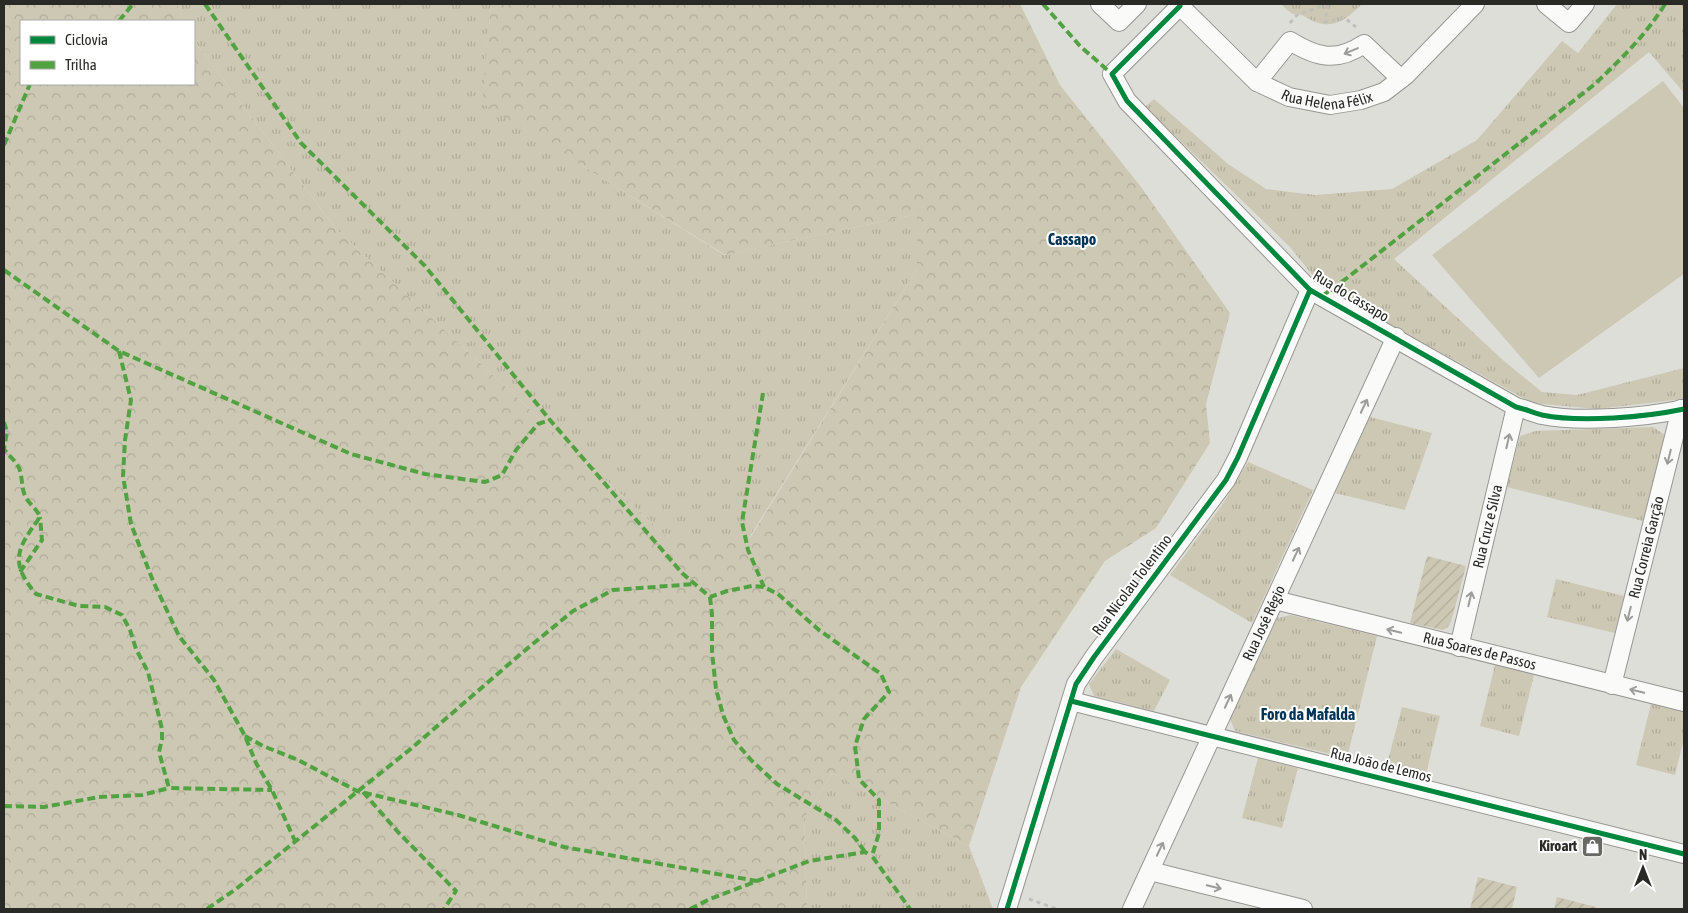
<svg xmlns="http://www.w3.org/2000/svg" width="1688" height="913" font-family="'Asap Condensed',sans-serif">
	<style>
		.grass { fill: url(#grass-tufts) }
		.forest { fill: url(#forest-crowns) }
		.garden { fill: url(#garden-furrows) }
		.pitch { fill: #cdc8b3 }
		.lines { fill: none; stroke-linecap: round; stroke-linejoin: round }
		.minor-casing { stroke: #979693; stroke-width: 20 }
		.path { stroke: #bfbfbe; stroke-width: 3; stroke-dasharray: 4 4; stroke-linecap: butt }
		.minor { stroke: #fafaf9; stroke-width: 18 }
		.quiet { stroke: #51a342; stroke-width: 4; stroke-dasharray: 8 4; stroke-linecap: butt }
		.cycleway-casing { stroke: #fff; stroke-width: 8 }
		.cycleway { stroke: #00873e; stroke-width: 5 }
		.oneway { stroke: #9c9c9a }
		.labels { text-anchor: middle; stroke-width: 4; stroke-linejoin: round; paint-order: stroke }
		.street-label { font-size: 15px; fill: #292925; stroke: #fff }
		.poi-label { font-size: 15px; font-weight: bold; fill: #292925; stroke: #fff; text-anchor: end }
		.neighbourhood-label { font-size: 16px; font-weight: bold; fill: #003558; stroke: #fff }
	</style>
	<defs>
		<pattern id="grass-tufts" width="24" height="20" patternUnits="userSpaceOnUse" patternTransform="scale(1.25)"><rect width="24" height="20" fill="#cdc8b3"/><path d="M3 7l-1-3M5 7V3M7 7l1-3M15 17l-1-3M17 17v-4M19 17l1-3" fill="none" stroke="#b0ac9a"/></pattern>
		<pattern id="forest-crowns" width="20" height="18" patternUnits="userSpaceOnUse" patternTransform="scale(1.25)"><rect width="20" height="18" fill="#cdc8b3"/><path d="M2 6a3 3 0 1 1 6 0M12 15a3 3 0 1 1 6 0" fill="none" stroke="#b0ac9a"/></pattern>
		<pattern id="garden-furrows" width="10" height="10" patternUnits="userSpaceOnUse" patternTransform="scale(1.25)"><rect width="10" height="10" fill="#cdc8b3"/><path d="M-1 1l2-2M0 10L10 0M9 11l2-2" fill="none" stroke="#b0ac9a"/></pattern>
	</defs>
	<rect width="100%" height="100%" fill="#deded9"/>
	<!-- grass -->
	<g class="grass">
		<polygon points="177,4 491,4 483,103 724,255 917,214 917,269 749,538 668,538 336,229 198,46 194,39 194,21 185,21"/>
		<path d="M1281,4H1362C1343,23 1329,32 1304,16C1300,14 1297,15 1293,14C1289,12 1284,7 1281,4Z"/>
		<polygon points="1617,4 1684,4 1684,93 1649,52 1394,259 1504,361 1542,392 1577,395 1684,368 1684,399 1597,409 1532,403 1384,321 1314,277 1290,247 1145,107 1154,99 1228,164 1266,189 1315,195 1392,189 1477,140 1562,41 1578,53"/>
		<polygon points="1370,417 1432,433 1405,510 1335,493"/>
		<polygon points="1653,427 1665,435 1643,521 1507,487 1520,436 1535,431"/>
		<polygon points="1248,462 1313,490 1252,623 1170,575 1222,505"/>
		<polygon points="1556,579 1624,596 1615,633 1547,617"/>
		<polygon points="1291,615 1377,636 1347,758 1235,731 1230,719 1277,618"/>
		<polygon points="1116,649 1170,680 1154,711 1094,696 1089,684"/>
		<polygon points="1495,665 1534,675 1519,736 1480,726"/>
		<polygon points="1651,704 1684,712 1684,738 1675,775 1636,765"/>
		<polygon points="1402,707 1440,716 1425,778 1386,768"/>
		<polygon points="1258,758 1298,768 1282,828 1242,818"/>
		<polygon points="832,773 969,846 993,909 807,909 804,819"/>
	</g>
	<!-- forest -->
	<polygon class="forest" points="4,4 177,4 185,21 21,21 21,84 194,84 194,39 198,46 336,229 668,538 750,538 917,269 917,214 725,255 482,103 491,4 1020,4 1060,85 1141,187 1230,313 1206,404 1210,443 1156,528 1105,561 1021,687 969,846 832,773 804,819 807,909 4,909"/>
	<!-- garden -->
	<g class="garden">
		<polygon points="1427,556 1466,566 1451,622 1448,627 1443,630 1410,623"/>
		<polygon points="1478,877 1517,887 1512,909 1470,909"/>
		<polygon points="1557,897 1596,907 1596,909 1554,909"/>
	</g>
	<!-- pitch -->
	<polygon class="pitch" points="1663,81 1684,108 1684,274 1539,378 1432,255"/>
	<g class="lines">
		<defs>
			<g id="minor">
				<polyline points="1100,4 1119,22 1137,4"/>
				<path id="s1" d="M1178,4L1257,82L1289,97L1330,105L1361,100L1384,92L1406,75L1475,4"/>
				<polyline points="1546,4 1569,23 1585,4"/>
				<path d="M1180,6L1112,74L1127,101L1310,290L1516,407C1525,409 1534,413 1542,415C1581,423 1646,417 1684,409"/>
				<path d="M1257,82L1290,41C1316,57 1336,63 1364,44L1401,79"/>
				<path id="s2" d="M1275,600L1684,702"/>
				<path id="s3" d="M1459,647L1516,407"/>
				<path id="s4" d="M1612,685L1681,409"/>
				<polyline points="1071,701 1684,854"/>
				<polyline points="1150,871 1303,909"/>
				<polyline points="1007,909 1076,684 1094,657 1226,480 1238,457 1310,290"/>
				<path id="s5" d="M1132,909L1396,337"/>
			</g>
		</defs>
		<!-- minor casing -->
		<use href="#minor" class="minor-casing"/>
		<!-- path -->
		<g class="path">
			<polyline points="1328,5 1325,22 1345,18 1357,28"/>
			<polyline points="1290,23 1297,15 1328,4"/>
			<polyline points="1029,899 1057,909"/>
		</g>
		<!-- minor -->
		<use href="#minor" class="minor"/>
		<!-- quiet -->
		<g class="quiet">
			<polyline points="205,4 301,143 425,266 550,420 682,573 710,597 727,591 752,586 764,587 778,594 819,630 881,674 889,692 864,719 855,746 859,779 879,800 879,833 872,856 910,909"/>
			<polyline points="1043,4 1080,46 1112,74"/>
			<polyline points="119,21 133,4"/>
			<polyline points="4,145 30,84"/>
			<polyline points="4,270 119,351 351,454 425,474 485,482 502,475 516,450 538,424 550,420"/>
			<path d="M1322,296L1347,278L1595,84C1621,59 1646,35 1665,4"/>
			<polyline points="119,351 131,400 125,440 123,476 131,524 153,581 179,636 214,680 245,736 256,763 272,790 295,841"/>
			<polyline points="763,393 742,522 748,550 764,587"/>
			<path d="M4,422L7,432L4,449C8,455 16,461 19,468C23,478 21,489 26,498C31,506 37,509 40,517C18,548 8,561 36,594L79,606L105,607L122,615L130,630L136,649L148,672L162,729V739L159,752L169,788L272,790"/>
			<polyline points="20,572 42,540 40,517"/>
			<polyline points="710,597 712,614 712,652 716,689 723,715 734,740 751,760 777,784 836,820 855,838 865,852"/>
			<polyline points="245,736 263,746 298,760 357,791 458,815 564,847 757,881"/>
			<polyline points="363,792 398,832 456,891 444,909"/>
			<polyline points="4,806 44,807 99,797 142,795 169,788"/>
			<polyline points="207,909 236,889 413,747 523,652 573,611 613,590 695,584"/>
			<polyline points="690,909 710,899 809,861 865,852 870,855"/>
		</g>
		<defs>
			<g id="cycleway">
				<path d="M1180,6L1112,74L1127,101L1310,290L1516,407C1525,409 1534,413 1542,415C1581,423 1646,417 1684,409"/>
				<polyline points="1071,701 1684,854"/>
				<polyline points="1007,909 1076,684 1094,657 1226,480 1238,457 1310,290"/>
			</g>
		</defs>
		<!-- cycleway casing -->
		<use href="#cycleway" class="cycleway-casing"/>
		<!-- cycleway -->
		<use href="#cycleway" class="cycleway"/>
	</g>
	<!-- one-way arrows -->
	<defs><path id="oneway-shaft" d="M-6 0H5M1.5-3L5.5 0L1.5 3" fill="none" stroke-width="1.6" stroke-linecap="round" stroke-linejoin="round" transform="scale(1.25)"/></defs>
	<g class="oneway">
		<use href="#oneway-shaft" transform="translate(1351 51) rotate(157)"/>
		<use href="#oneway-shaft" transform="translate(1364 406) rotate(-65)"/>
		<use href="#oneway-shaft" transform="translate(1508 441) rotate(-77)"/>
		<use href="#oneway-shaft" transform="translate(1669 457) rotate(104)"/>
		<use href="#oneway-shaft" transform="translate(1296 554) rotate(-65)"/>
		<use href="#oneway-shaft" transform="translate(1470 599) rotate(-77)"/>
		<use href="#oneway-shaft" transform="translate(1629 614) rotate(104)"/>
		<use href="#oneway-shaft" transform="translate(1394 631) rotate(-166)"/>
		<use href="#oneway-shaft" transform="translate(1637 691) rotate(-166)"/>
		<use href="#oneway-shaft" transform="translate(1228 701) rotate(-65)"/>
		<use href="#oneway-shaft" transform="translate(1160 849) rotate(-65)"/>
		<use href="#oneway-shaft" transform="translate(1214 887) rotate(14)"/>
	</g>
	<!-- icons -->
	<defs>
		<symbol id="shop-square" viewBox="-11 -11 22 22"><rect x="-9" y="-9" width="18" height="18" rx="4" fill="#686864" stroke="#fff"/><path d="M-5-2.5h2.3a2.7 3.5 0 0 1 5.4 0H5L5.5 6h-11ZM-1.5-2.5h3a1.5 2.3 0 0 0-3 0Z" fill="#fff"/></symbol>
	</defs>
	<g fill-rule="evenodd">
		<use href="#shop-square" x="1580" y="834" width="25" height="25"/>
	</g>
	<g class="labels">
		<!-- street labels -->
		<g class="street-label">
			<text dy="5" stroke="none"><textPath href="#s1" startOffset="185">Rua Helena Félix</textPath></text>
			<text transform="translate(1351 296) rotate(31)" y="5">Rua do Cassapo</text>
			<text dy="5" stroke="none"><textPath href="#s3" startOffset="124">Rua Cruz e Silva</textPath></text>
			<text dy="5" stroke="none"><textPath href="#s4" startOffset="142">Rua Correia Garção</textPath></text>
			<text transform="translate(1132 585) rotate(-53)" y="5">Rua Nicolau Tolentino</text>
			<text dy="5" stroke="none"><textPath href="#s5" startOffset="315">Rua José Régio</textPath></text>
			<text dy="5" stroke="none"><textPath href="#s2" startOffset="211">Rua Soares de Passos</textPath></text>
			<text transform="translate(1381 765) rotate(14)" y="5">Rua João de Lemos</text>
		</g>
		<!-- poi labels -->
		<g class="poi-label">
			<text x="1577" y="851">Kiroart</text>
		</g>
		<!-- neighbourhood labels -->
		<g class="neighbourhood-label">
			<text x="1072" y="245">Cassapo</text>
			<text x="1308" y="720">Foro da Mafalda</text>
		</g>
	</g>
	<!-- border -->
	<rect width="1688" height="913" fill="none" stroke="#292925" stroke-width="10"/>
	<!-- legend -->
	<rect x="20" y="20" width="175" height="65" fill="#ffffff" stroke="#a9a9a8"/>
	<rect x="30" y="36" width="25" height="8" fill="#00873e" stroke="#a9a9a8"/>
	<text x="65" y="45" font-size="15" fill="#292925">Ciclovia</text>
	<rect x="30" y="61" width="25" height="8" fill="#51a342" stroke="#a9a9a8"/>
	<text x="65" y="70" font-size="15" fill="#292925">Trilha</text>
	<!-- north arrow -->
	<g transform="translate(1643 868)" stroke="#ffffff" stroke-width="4" paint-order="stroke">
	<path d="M0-4L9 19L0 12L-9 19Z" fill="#292925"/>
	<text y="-8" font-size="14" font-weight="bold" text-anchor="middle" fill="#292925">N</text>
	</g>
</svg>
